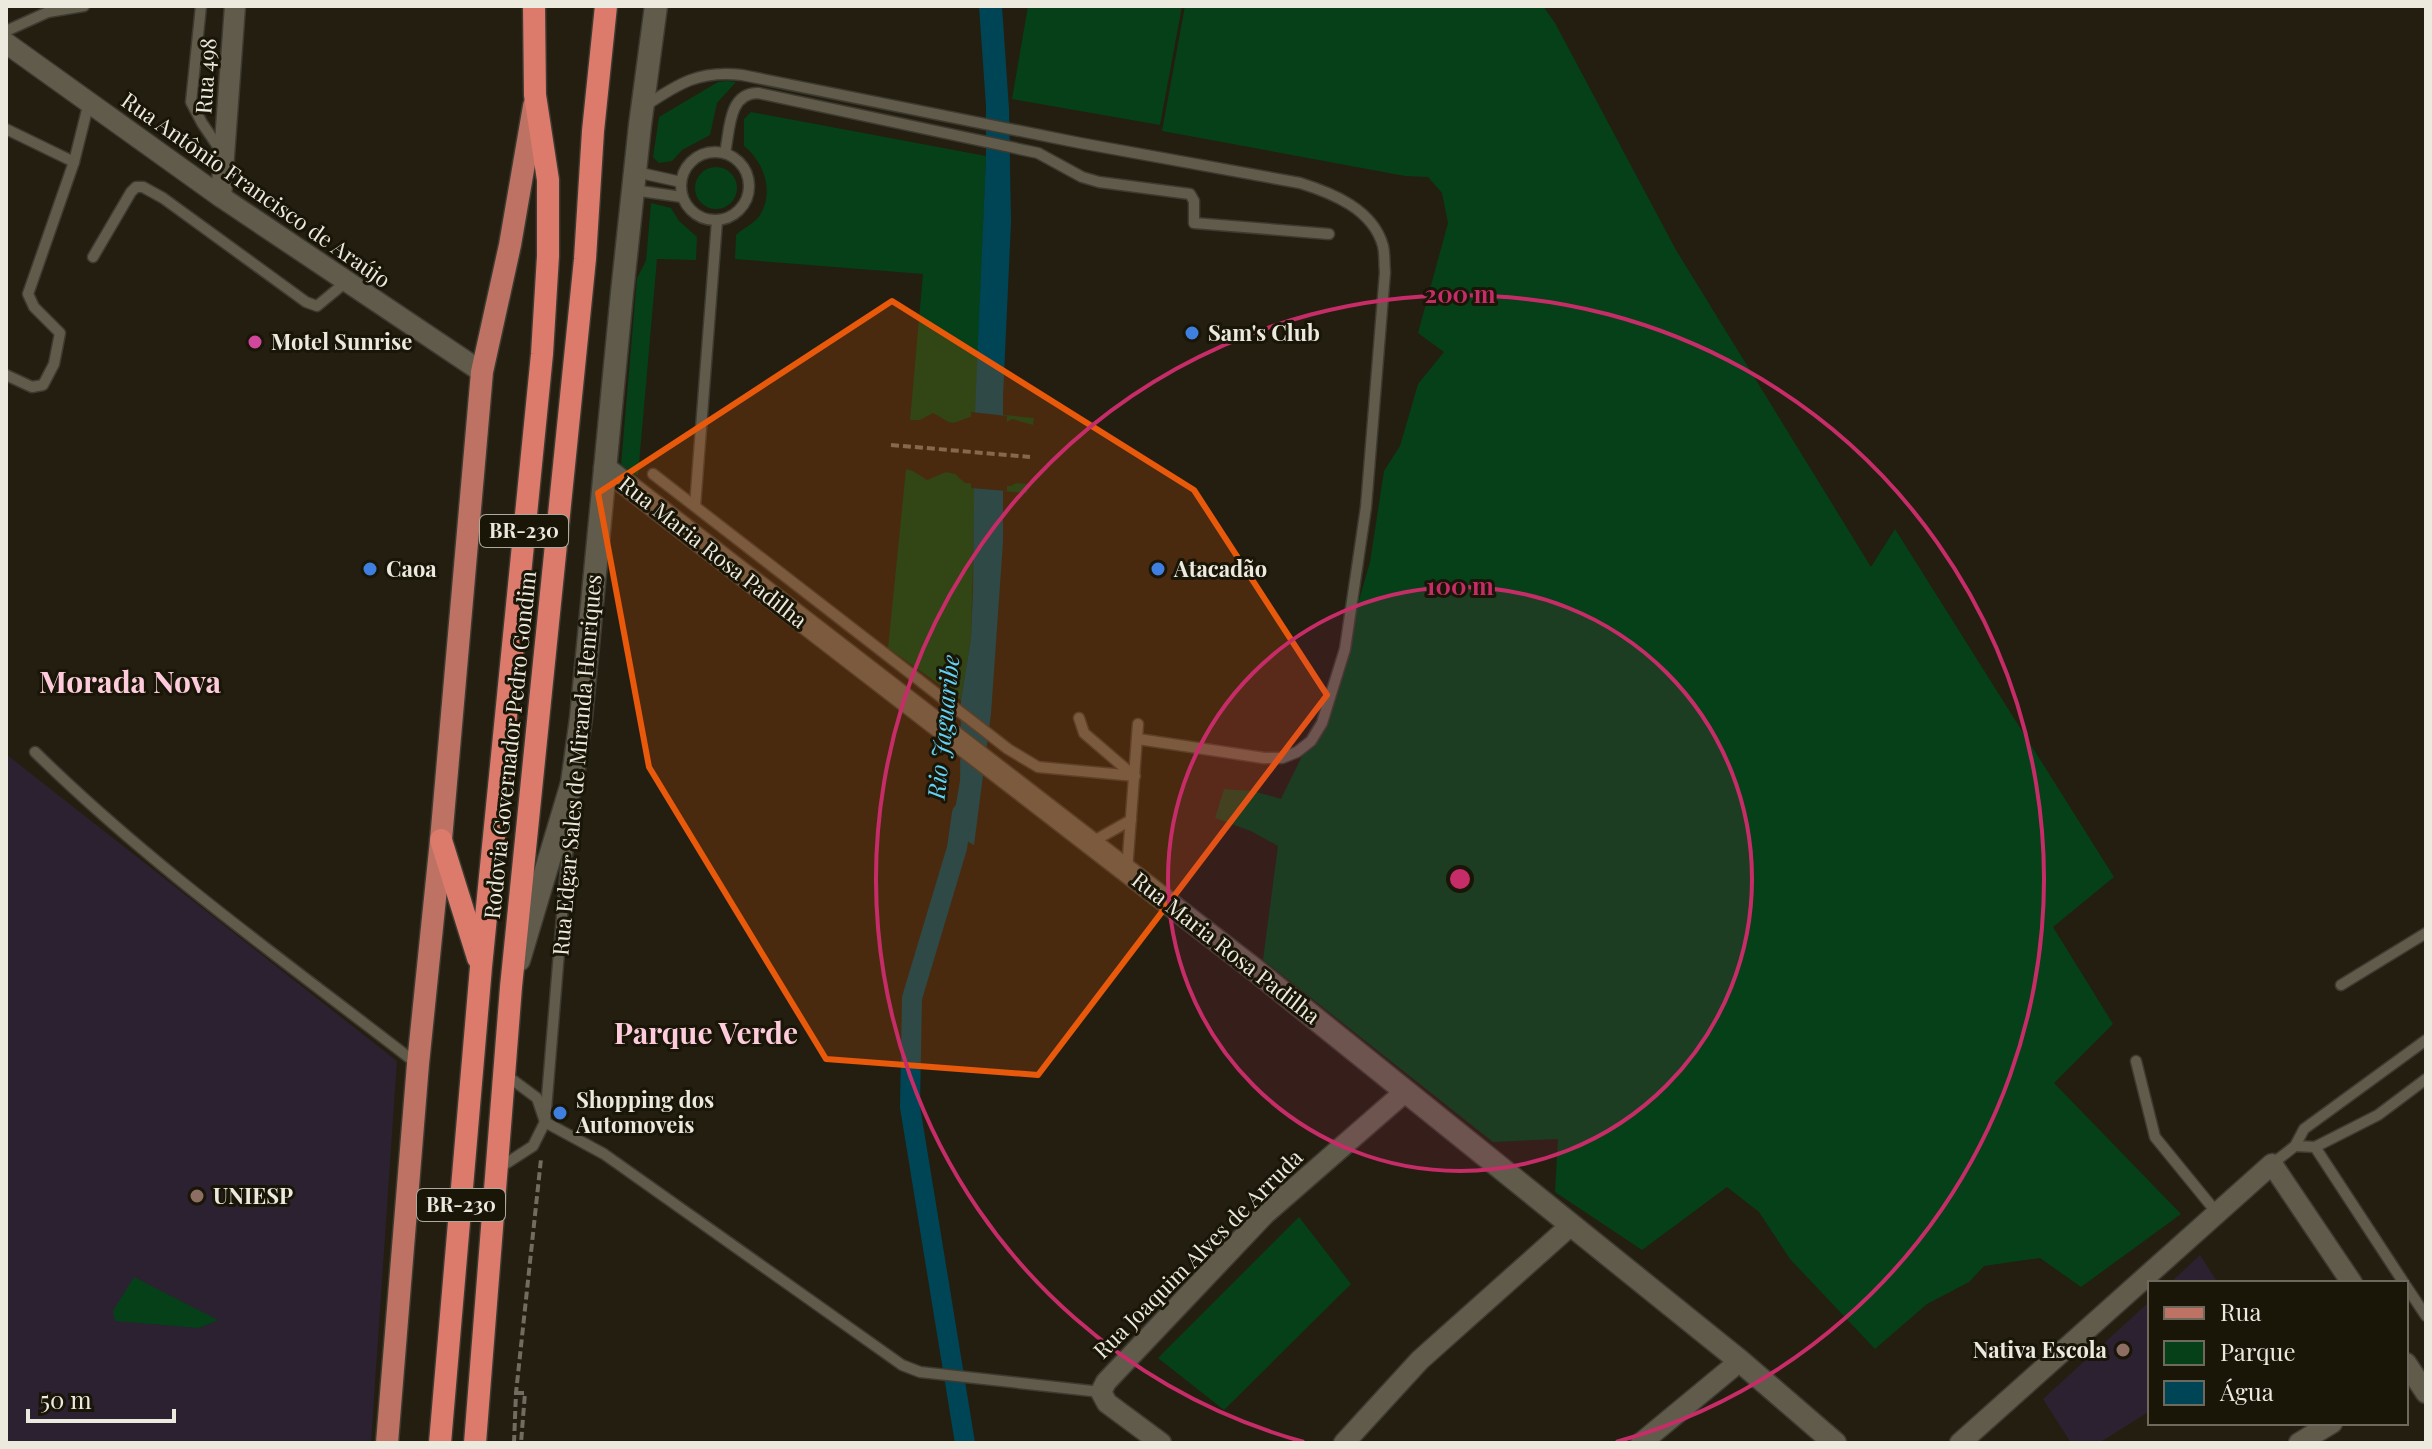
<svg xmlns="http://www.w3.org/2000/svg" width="2432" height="1449" font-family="'Playfair Display',serif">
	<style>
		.education { fill: #2b2130 }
		.green { fill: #054018 }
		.water { fill: #004556 }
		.pier { fill: #231e0f }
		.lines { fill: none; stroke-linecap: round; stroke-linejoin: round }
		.canal { stroke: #004556; stroke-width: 20 }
		.service-casing { stroke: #3d3a31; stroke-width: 13 }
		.minor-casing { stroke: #3d3a31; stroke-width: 23 }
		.secondary-casing { stroke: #3d3a31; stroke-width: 25 }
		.primary-casing { stroke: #3d3a31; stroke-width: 25 }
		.trunk-casing { stroke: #3d3a31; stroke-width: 25 }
		.path { stroke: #706c5f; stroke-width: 4; stroke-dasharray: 8 4; stroke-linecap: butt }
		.service { stroke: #615b4b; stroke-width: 10 }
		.minor { stroke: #615b4b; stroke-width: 20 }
		.secondary { stroke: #615b4b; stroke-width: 22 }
		.primary { stroke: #bd7264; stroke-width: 22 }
		.trunk { stroke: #dc7a6c; stroke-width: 22 }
		.marked { fill: #e8590c; fill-opacity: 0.2; stroke: #e8590c; stroke-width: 6; stroke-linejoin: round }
		.ring { fill: none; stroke: #c62d68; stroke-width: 4 }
		.shop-dot { fill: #3f7fe0; stroke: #191507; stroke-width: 3 }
		.hotel-dot { fill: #d1479c; stroke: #191507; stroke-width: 3 }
		.education-dot { fill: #8d6e63; stroke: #191507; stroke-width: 3 }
		.labels { text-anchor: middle; stroke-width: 6; stroke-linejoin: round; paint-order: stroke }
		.shield { fill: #191507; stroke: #ada99e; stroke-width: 2 }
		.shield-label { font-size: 20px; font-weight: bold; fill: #ece9df }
		.street-label { font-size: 22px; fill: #ece9df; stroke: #191507 }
		.poi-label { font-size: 22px; font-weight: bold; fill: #ece9df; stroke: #191507; text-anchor: start }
		.water-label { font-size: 24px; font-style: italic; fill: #62d3f6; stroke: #191507 }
		.district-label { font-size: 30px; font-weight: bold; fill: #fdcbdc; stroke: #191507 }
		.centre { fill: #c62d68; stroke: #191507; stroke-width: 4 }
		.ring-label { font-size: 24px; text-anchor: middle; font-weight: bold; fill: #c62d68; stroke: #191507; stroke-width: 6; stroke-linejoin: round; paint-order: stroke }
	</style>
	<rect width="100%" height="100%" fill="#231e0f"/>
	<!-- education -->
	<g class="education">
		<polygon points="6,754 397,1061 371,1443 6,1443"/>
		<polygon points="2200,1255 2218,1283 2170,1283"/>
		<polygon points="2150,1301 2150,1411 2099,1443 2071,1443 2043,1399"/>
	</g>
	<!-- green -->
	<g class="green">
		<polygon points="1028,6 1182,6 1160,125 1012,99"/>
		<polygon points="1185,6 1543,6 1555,23 1676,250 1871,567 1895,529 2114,877 2053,927 2113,1024 2054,1083 2181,1214 2081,1287 2040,1258 1984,1266 1969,1282 1927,1304 1875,1349 1790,1259 1759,1212 1727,1187 1642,1250 1555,1192 1558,1139 1493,1142 1263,960 1278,846 1251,831 1215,818 1224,789 1253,791 1281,799 1304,752 1344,652 1370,562 1384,471 1400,446 1418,384 1444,352 1418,333 1448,223 1442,193 1428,177 1405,176 1162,131"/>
		<polygon points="727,81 736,82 717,103 710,135 682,150 672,161 659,163 653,157 659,117 718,82"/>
		<path d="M751,112L986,156L976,412L1034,418L1033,425L1012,419L1001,426L973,416C946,425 957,426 933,413L920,420H910L923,274L735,259L736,235C743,228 754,224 760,215C775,191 763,161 744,146V119Z"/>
		<circle cx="716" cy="188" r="21"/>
		<polygon points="651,203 671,208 679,221 697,237 696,260 657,259 638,475 621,465 637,278 646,261"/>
		<polygon points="906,469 913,471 927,480 946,472 955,474 965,483 1011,486 1016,483 1028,484 1027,493 975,489 971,638 961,700 888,648"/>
		<polygon points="1299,1217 1351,1284 1224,1410 1158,1358"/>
		<polygon points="134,1277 218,1320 199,1328 115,1321 113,1311"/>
	</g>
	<!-- water -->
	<polygon class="water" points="979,6 1002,6 1009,109 1011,222 1003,397 1003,542 991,714 974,845 951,832 960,781 961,700 971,638 973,590 975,413 986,156 986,106"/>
	<!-- pier -->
	<polygon class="pier" points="971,412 1007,416 1007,491 971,488"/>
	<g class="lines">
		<!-- canal -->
		<polyline class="canal" points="962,813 957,848 912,998 910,1107 965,1443"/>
		<defs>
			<g id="service">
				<polyline points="201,6 191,102 202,123 221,151"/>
				<polyline points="6,31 48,12 84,6"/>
				<path d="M645,106C679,83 700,70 742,75L1080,143L1300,183C1332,193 1373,209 1383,246C1385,254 1384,264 1385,272L1366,507L1345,649L1322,723L1311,741L1297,752L1282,758H1264L1138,739"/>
				<polyline points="6,129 74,162"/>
				<circle cx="715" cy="186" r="34"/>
				<path d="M725,153C730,130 728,93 758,93L1038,153L1082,177L1099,182L1190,194L1194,201V223L1329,234"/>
				<polyline points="636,172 681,182"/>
				<polyline points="633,190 682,197"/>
				<polyline points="93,257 131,192 136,187 143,187 163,198 306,302 317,306 346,282"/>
				<polyline points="6,375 32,387 43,385 54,364 60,333 34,307 28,294 74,162 89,102"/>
				<polyline points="653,474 1008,749 1038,767 1135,776"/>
				<polyline points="695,506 717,221"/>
				<polyline points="1079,718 1084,733 1134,776"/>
				<path d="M35,752C152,867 287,963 416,1063"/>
				<polyline points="1092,842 1131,820"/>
				<polyline points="1127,870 1138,724"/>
				<polyline points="2341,985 2426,933"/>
				<polyline points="2136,1061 2155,1137 2217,1213"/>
				<polyline points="506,1075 537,1098 545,1122 604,1154 902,1365 920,1372 1101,1392"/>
				<polyline points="2295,1146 2315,1147 2378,1115 2426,1079"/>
				<polyline points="2315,1147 2404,1283"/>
				<polyline points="2272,1164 2295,1146 2304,1129 2426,1040"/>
				<polyline points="499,1168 533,1146 545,1122 570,819"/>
				<polyline points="2406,1286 2426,1316"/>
			</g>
			<g id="minor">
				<polyline points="6,43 221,197 482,372"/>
				<polyline points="221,197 235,6"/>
				<polyline points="2406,1363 2426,1393"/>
				<polyline points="1161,1443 1107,1403 1101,1392 1106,1382 1265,1214 1406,1091"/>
				<polyline points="1344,1443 1420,1360 1570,1226"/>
				<polyline points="1641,1443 1740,1361"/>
				<polyline points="1960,1443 2272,1164 2352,1283"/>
				<polyline points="2299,1443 2332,1423"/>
			</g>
			<g id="secondary">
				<polyline points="605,468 1255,970 1740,1361 1835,1443"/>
				<polyline points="519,960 572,783 581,718 622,293 640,125 656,6"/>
			</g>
			<polyline id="primary" points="387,1443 418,1064 441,840 482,372 510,245 534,106"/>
			<g id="trunk">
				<polyline points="441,840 478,958"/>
				<polyline points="440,1443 481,967 542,354 548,256 548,180 535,95 534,6"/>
				<polyline points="475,1443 511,987 585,259 593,131 606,6"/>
			</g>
		</defs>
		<!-- service casing -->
		<use href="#service" class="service-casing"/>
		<!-- minor casing -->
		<use href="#minor" class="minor-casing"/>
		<!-- secondary casing -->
		<use href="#secondary" class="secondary-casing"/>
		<!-- primary casing -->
		<use href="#primary" class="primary-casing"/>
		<!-- trunk casing -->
		<use href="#trunk" class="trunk-casing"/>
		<!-- path -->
		<g class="path">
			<polyline points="891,445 1030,457"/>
			<polyline points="516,1393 525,1393 521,1443"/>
			<polyline points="514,1443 516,1393 541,1159"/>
		</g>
		<!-- service -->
		<use href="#service" class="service"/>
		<!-- minor -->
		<use href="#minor" class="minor"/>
		<!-- secondary -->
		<use href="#secondary" class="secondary"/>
		<!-- primary -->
		<use href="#primary" class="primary"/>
		<!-- trunk -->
		<use href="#trunk" class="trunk"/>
	</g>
	<!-- marked area -->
	<path class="marked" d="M892,301L1194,490L1327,695L1038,1075L826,1059L649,767L598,493Z"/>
	<!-- distance rings -->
	<circle cx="1460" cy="879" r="292" fill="#c62d68" fill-opacity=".12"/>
	<g class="ring">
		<circle cx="1460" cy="879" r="292"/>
		<path d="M1304 1442A584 584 0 1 1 1616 1442"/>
	</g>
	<!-- markers -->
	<g class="shop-dot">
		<circle cx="1192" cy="333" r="8"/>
		<circle cx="370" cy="569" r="8"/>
		<circle cx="1158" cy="569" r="8"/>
		<circle cx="560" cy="1113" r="8"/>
	</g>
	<circle class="hotel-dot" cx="255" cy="342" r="8"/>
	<g class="education-dot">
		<circle cx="197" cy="1196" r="8"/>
		<circle cx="2123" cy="1350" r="8"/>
	</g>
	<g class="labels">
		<!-- shield labels -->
		<g class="shield">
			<rect x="480" y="515" width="88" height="32" rx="6"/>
			<rect x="417" y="1189" width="88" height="32" rx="6"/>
		</g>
		<g class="shield-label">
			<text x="524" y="538">BR-230</text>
			<text x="461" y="1212">BR-230</text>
		</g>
		<!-- street labels -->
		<g class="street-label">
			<text transform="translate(206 76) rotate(-86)" y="8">Rua 498</text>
			<text transform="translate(256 190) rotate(35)" y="8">Rua Antônio Francisco de Araújo</text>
			<text transform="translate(713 552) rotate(38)" y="8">Rua Maria Rosa Padilha</text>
			<text transform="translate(510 745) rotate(-84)" y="8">Rodovia Governador Pedro Gondim</text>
			<text transform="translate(577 765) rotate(-85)" y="8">Rua Edgar Sales de Miranda Henriques</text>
			<text transform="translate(1226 948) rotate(38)" y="8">Rua Maria Rosa Padilha</text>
			<text transform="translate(1198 1254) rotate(-45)" y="8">Rua Joaquim Alves de Arruda</text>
		</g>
		<!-- poi labels -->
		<g class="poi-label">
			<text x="1208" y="341">Sam's Club</text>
			<text x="271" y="350">Motel Sunrise</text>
			<text x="386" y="577">Caoa</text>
			<text x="1174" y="577">Atacadão</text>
			<text x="576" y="1108">Shopping dos<tspan x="576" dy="25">Automoveis</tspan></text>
			<text x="213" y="1204">UNIESP</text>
			<text x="2107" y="1358" text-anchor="end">Nativa Escola</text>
		</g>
		<!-- water labels -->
		<g class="water-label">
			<text transform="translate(944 727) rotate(-84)" y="8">Rio Jaguaribe</text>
		</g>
		<!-- district labels -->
		<g class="district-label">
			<text x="130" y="693">Morada Nova</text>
			<text x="706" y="1044">Parque Verde</text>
		</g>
	</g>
	<circle cx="1460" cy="879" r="12" class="centre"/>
	<g class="ring-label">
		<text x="1460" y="303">200 m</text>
		<text x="1460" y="595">100 m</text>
	</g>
	<!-- border -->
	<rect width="2432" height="1449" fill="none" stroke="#ece9df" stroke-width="16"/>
	<!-- legend -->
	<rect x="2148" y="1281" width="260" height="144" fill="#191507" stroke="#6d6a5d" stroke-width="2"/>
	<rect x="2164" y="1307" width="40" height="12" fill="#bd7264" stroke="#6d6a5d" stroke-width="2"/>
	<text x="2220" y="1321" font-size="24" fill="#ece9df">Rua</text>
	<rect x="2164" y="1341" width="40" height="24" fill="#054018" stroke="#6d6a5d" stroke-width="2"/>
	<text x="2220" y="1361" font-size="24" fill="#ece9df">Parque</text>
	<rect x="2164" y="1381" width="40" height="24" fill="#004556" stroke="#6d6a5d" stroke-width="2"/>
	<text x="2220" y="1401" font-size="24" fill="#ece9df">Água</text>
	<!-- scale -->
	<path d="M28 1409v12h146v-12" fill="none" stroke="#ece9df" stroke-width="4"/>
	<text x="40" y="1409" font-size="24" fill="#ece9df" stroke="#191507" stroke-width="6" paint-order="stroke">50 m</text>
</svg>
